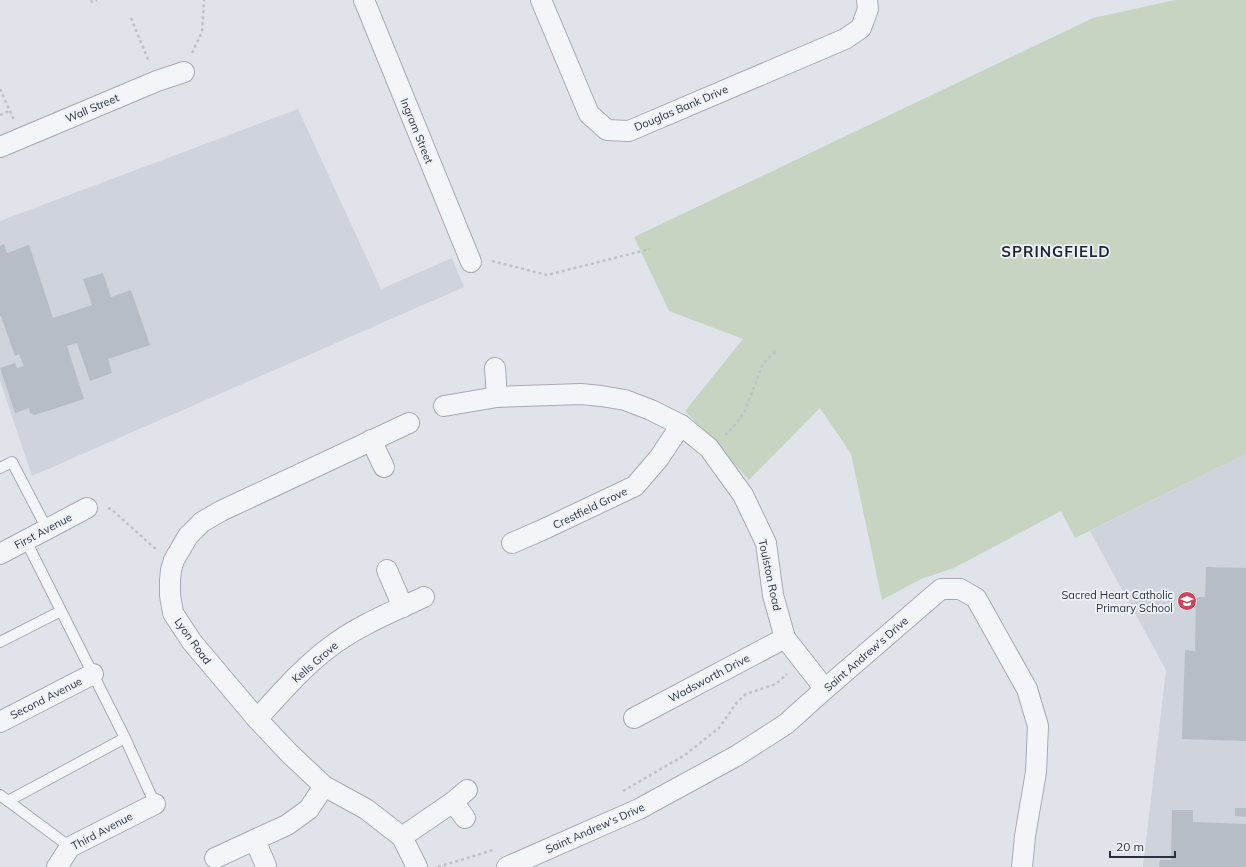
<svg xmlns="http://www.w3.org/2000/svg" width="1246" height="867" font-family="Mulish,sans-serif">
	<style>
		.built { fill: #ced3dc }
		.green { fill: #c6d4c1 }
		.building { fill: #b7bdc6 }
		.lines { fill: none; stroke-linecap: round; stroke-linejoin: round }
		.service-casing { stroke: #a5abb4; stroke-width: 12 }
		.minor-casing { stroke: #a5abb4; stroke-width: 22 }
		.path { stroke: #bec2c8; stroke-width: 2.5; stroke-dasharray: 3 3; stroke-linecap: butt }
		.service { stroke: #f3f5f8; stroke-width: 10 }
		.minor { stroke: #f3f5f8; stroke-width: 20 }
		.labels { text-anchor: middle; stroke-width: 3.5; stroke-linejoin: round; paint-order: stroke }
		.street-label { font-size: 11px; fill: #293141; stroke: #f0f3f7 }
		.poi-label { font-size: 11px; fill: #293141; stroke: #f0f3f7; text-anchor: end }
		.district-label { font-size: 15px; font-weight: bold; letter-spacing: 1px; fill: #1b2232; stroke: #f0f3f7 }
	</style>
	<rect width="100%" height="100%" fill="#e0e4ea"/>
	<!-- built -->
	<g class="built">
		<polygon points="298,109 381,289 452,258 464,287 32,476 0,381 0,221"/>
		<polygon points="1246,454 1246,867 1143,867 1166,670 1090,531"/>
	</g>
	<!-- green -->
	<polygon class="green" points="1175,0 1246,0 1246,454 1075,538 1061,511 954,568 921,579 882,600 851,454 820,408 749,480 685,411 743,339 669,311 634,237 1093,18"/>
	<!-- building -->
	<g class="building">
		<polygon points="4,244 7,253 29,245 53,318 92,305 83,279 103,273 111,297 131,290 150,345 108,359 112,373 90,381 77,343 67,346 84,399 35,415 30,413 29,408 15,413 0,368 15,363 17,368 24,366 19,354 15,356 1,316 0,316 0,246"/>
		<polygon points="1206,567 1246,568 1246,741 1182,739 1185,650 1195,651 1196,597 1205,597"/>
		<polygon points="1235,808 1246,808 1246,817 1235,816"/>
		<polygon points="1172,810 1193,810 1193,822 1246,824 1246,867 1159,867 1160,860 1171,860"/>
	</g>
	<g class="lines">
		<defs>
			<g id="service">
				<polyline points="0,468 12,462 47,529"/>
				<polyline points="26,541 125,738 155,804"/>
				<polyline points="0,642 61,611"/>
				<polyline points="0,795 70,847"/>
				<polyline points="8,801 125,738"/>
			</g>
			<g id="minor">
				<polyline points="364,0 471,262"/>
				<polyline points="541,0 589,114 607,130 629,131 845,39 861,28 868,9 867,0"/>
				<polyline points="0,147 157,81 184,72"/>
				<polyline points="495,368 497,397"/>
				<polyline points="444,406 497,397 581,394 601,396 625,400 651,410 681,425 709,448 743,495 766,543 773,595 785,638 825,689"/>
				<polyline points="409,423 221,511 202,522 188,536 174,560 171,570 170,580 170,595 173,613 192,642 257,719 289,753 324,786 366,809 402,837 417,867"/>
				<polyline points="371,440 384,467"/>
				<polyline points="512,543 540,531 635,486 659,458 681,425"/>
				<polyline points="0,554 87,508"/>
				<polyline points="387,570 403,607"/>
				<polyline points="634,718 785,638"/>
				<path d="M257,719C280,694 303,667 330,647C359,625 392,612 424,597"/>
				<polyline points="0,722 93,674"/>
				<polyline points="453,802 465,818"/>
				<polyline points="402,837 453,802 467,790"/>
				<polyline points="255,840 266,866"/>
				<polyline points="215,858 287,825 309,809 324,786"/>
				<polyline points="57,867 70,847 155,804"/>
				<polyline points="507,867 639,809 738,755 786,724 825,689 941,589 960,589 976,598 1027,689 1038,726 1036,772 1025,836 1022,867"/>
			</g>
		</defs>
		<!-- service casing -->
		<use href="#service" class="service-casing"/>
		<!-- minor casing -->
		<use href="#minor" class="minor-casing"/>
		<!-- path -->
		<g class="path">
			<polyline points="91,0 92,2 97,0"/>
			<polyline points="131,18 149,62"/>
			<polyline points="192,53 202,32 204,0"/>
			<polyline points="0,89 14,120"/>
			<polyline points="0,115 9,111"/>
			<polyline points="492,261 547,275 650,249"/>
			<polyline points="725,435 729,432 744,413 763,364 776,351"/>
			<polyline points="108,508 111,509 157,550"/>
			<polyline points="623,791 685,755 705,739 719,728 737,702 746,694 776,684 787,674"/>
			<polyline points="438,867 493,850"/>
		</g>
		<!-- service -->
		<use href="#service" class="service"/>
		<!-- minor -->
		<use href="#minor" class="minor"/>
	</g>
	<!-- icons -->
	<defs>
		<symbol id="school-disc" viewBox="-11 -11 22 22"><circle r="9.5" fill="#d14356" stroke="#f0f3f7"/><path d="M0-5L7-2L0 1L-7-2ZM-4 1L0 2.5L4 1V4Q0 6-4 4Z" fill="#fff"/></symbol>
	</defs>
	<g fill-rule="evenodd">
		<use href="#school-disc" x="1176" y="590" width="22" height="22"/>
	</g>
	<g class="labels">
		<!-- street labels -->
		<g class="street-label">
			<text transform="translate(92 108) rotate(-23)" y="4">Wall Street</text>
			<text transform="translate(681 108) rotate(-23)" y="4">Douglas Bank Drive</text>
			<text transform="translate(417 131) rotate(68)" y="4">Ingram Street</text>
			<text transform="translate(590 508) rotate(-26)" y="4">Crestfield Grove</text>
			<text transform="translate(43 531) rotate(-28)" y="4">First Avenue</text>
			<text transform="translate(770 575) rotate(78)" y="4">Toulston Road</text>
			<text transform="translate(193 641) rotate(54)" y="4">Lyon Road</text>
			<text transform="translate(866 654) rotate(-41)" y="4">Saint Andrew's Drive</text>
			<text transform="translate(315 662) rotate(-41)" y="4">Kells Grove</text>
			<text transform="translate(709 678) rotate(-28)" y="4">Wadsworth Drive</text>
			<text transform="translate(46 698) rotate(-27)" y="4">Second Avenue</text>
			<text transform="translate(595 828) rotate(-24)" y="4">Saint Andrew's Drive</text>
			<text transform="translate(102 831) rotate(-28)" y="4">Third Avenue</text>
		</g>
		<!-- poi labels -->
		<g class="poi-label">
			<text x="1173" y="599">Sacred Heart Catholic<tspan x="1173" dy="13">Primary School</tspan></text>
		</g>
		<!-- district labels -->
		<g class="district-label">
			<text x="1056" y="257">SPRINGFIELD</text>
		</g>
	</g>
	<!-- scale -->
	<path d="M1110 851v6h65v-6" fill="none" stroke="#293141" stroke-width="2"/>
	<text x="1116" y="851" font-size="12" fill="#293141" stroke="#f0f3f7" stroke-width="3" paint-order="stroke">20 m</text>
</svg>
